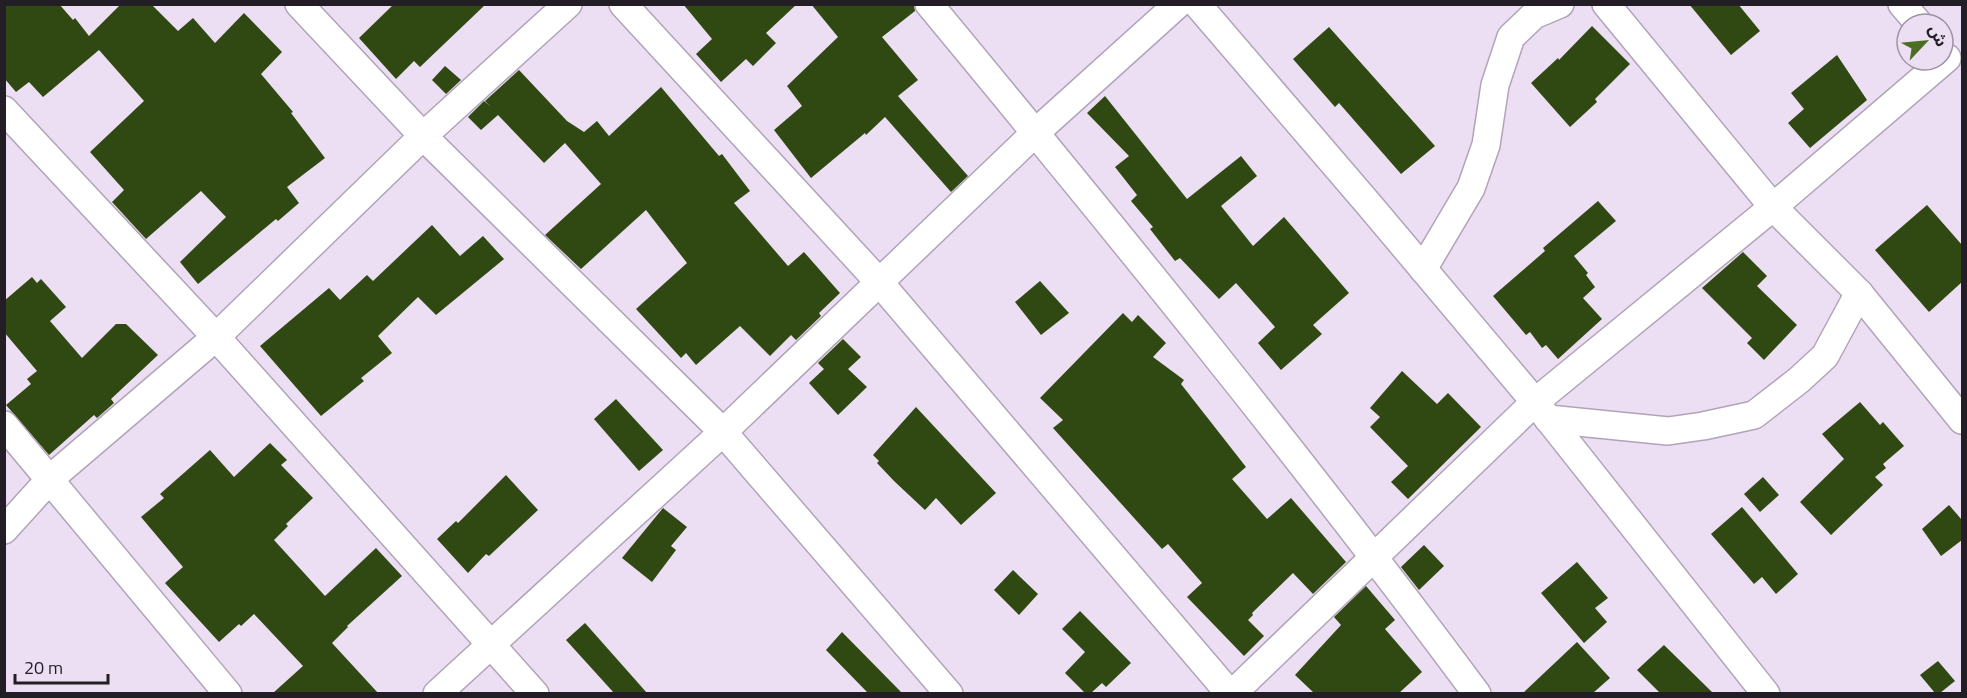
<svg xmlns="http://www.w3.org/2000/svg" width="1967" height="698" font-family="'Titillium Web','Noto Sans Arabic',sans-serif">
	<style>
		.building { fill: #304811 }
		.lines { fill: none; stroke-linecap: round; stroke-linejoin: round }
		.minor-casing { stroke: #b1a4b8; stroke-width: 30 }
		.minor { stroke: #fff; stroke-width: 27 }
	</style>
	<rect width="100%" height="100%" fill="#ecdff3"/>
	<!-- building -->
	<g class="building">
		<polygon points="4,4 59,4 73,20 75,18 89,36 121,4 151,4 178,31 193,18 215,43 244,13 282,52 261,74 293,112 291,113 325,158 287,187 299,203 278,221 276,219 198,284 180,262 226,217 201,191 146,239 112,202 124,190 90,152 144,101 99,50 43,97 29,82 16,92 4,78"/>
		<polygon points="394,4 486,4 420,67 414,61 396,79 359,38"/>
		<polygon points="683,4 797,4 766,33 776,43 753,66 746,59 721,82 696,54 712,39"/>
		<polygon points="811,4 914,4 915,11 882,37 918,80 898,96 968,176 951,192 885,117 866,135 865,133 811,178 774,130 802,106 787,86 838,37"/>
		<polygon points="1689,4 1738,4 1760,31 1731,55"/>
		<polygon points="1592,26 1630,64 1595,99 1597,102 1570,127 1531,83 1558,58 1559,60"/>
		<polygon points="1329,27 1435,146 1401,174 1339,103 1335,107 1293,59"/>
		<polygon points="1837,55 1867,100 1810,148 1788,123 1804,109 1791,93"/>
		<polygon points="445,66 461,80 446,94 432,80"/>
		<polygon points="519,70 567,121 584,132 597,121 609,136 661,87 719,156 722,154 750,191 734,203 788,266 804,252 840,293 819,313 821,316 796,340 791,335 770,356 740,326 696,365 686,353 681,358 636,309 687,263 646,210 581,269 545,235 601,184 565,143 544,163 498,115 481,130 468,117 484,101 490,106 485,101"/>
		<polygon points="1105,96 1187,199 1241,156 1257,176 1221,206 1253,246 1284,217 1349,293 1313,325 1322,334 1281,370 1258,343 1275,327 1236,283 1219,299 1180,258 1175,261 1150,229 1153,227 1131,201 1137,195 1115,167 1129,156 1087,113"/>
		<polygon points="1598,201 1616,221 1574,256 1588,273 1586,275 1595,287 1583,298 1602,319 1558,359 1546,345 1542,348 1530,332 1526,335 1493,296 1545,251 1543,248"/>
		<polygon points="1927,205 1962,245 1962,282 1929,312 1875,250"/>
		<polygon points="432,225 460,256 483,236 504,259 436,315 418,297 378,336 392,353 361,378 364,381 321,416 260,346 329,288 340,300 367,275 373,281"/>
		<polygon points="1743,252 1767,276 1757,286 1797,325 1764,360 1747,343 1752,338 1702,288"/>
		<polygon points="32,277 37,283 41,279 66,307 50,321 82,358 116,324 126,324 158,355 111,399 114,403 97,418 94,415 49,455 6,405 31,384 27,379 37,371 4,332 4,301"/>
		<polygon points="1040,281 1069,313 1041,335 1015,302"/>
		<polygon points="1123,313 1132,322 1138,315 1166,343 1153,357 1184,380 1181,384 1246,467 1232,479 1267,519 1291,498 1346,562 1313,594 1293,573 1252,613 1253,615 1248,620 1264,636 1244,656 1187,597 1202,583 1168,544 1162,549 1053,428 1063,420 1040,398"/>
		<polygon points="843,339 861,357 848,369 867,387 838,415 809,383 824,369 818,363"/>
		<polygon points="1402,371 1437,404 1448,393 1481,427 1408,499 1391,482 1408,466 1370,427 1380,417 1370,408"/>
		<polygon points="616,399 663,450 639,471 594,419"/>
		<polygon points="1860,402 1880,425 1883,422 1904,446 1883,464 1886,468 1875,477 1883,485 1831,535 1800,502 1844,459 1822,434"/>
		<polygon points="916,407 996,493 961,525 936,498 925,510 894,481 877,463 879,461 873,455"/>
		<polygon points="270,443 287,460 281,465 313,498 286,524 288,526 274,540 325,596 376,548 402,576 347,626 348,627 332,643 378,693 273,693 303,666 254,614 241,626 239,624 219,642 165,583 183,567 141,517 164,498 160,494 210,450 234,477"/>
		<polygon points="506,475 538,510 489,556 486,554 468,573 437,539 456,521 458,523"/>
		<polygon points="1763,477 1779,495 1760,512 1744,494"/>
		<polygon points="1949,505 1962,520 1962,540 1941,556 1922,529"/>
		<polygon points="1742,507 1798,574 1776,594 1762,577 1754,584 1711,534"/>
		<polygon points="663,508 687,527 671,546 676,550 652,582 622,558"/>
		<polygon points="1424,545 1444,566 1419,590 1401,567"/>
		<polygon points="1577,562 1608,598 1595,608 1607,622 1584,643 1541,593"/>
		<polygon points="1013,570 1038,594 1019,615 994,590"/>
		<polygon points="1366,586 1395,620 1385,629 1422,672 1399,693 1314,693 1295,675 1341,625 1334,617"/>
		<polygon points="1080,611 1131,663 1106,687 1102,683 1091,693 1085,693 1065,673 1085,652 1062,629"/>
		<polygon points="585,623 647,693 614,693 566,640"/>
		<polygon points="842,632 902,693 868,693 826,650"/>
		<polygon points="1577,642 1610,678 1593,693 1523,693"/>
		<polygon points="1664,645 1713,693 1660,693 1637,670"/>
		<polygon points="1938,661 1955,681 1940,693 1935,693 1920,675"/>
	</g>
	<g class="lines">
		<defs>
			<g id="minor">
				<polyline points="299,4 423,136 723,432 949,694"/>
				<polyline points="623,4 880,283 1230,694"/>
				<path d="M929,4C1116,230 1302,458 1477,694"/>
				<polyline points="1197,4 1371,207 1535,402 1766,694"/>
				<polyline points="1606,4 1773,207 1859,293 1962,420"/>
				<polyline points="1902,4 1919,24"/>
				<polyline points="4,110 216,337 535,694"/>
				<polyline points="1423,269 1471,188 1486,145 1495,85 1511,37 1534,15 1560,4"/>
				<polyline points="1548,419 1668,431 1703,426 1754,415 1799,380 1825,356 1859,293"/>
				<polyline points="4,425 228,694"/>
				<polyline points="4,530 51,478 216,337 423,136 568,4"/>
				<polyline points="437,694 723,432 1035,133 1178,4"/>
				<polyline points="1232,694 1535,402 1773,207 1947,58"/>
			</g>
		</defs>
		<!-- minor casing -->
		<use href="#minor" class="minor-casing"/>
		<!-- minor -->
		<use href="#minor" class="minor"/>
	</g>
	<!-- border -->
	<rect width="1967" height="698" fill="none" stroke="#231e25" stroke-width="12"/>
	<!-- north arrow -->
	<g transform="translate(1925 42) rotate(64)"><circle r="28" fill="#ecdff3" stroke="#9c92a1" stroke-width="1.5"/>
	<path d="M0-4.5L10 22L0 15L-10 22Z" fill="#4b6d24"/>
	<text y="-9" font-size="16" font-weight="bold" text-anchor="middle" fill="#231e25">ش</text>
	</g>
	<!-- scale -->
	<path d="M15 674v9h93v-9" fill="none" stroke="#231e25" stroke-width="3"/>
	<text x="24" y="674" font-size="18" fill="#231e25" stroke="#ecdff3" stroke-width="4.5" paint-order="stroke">20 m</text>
</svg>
